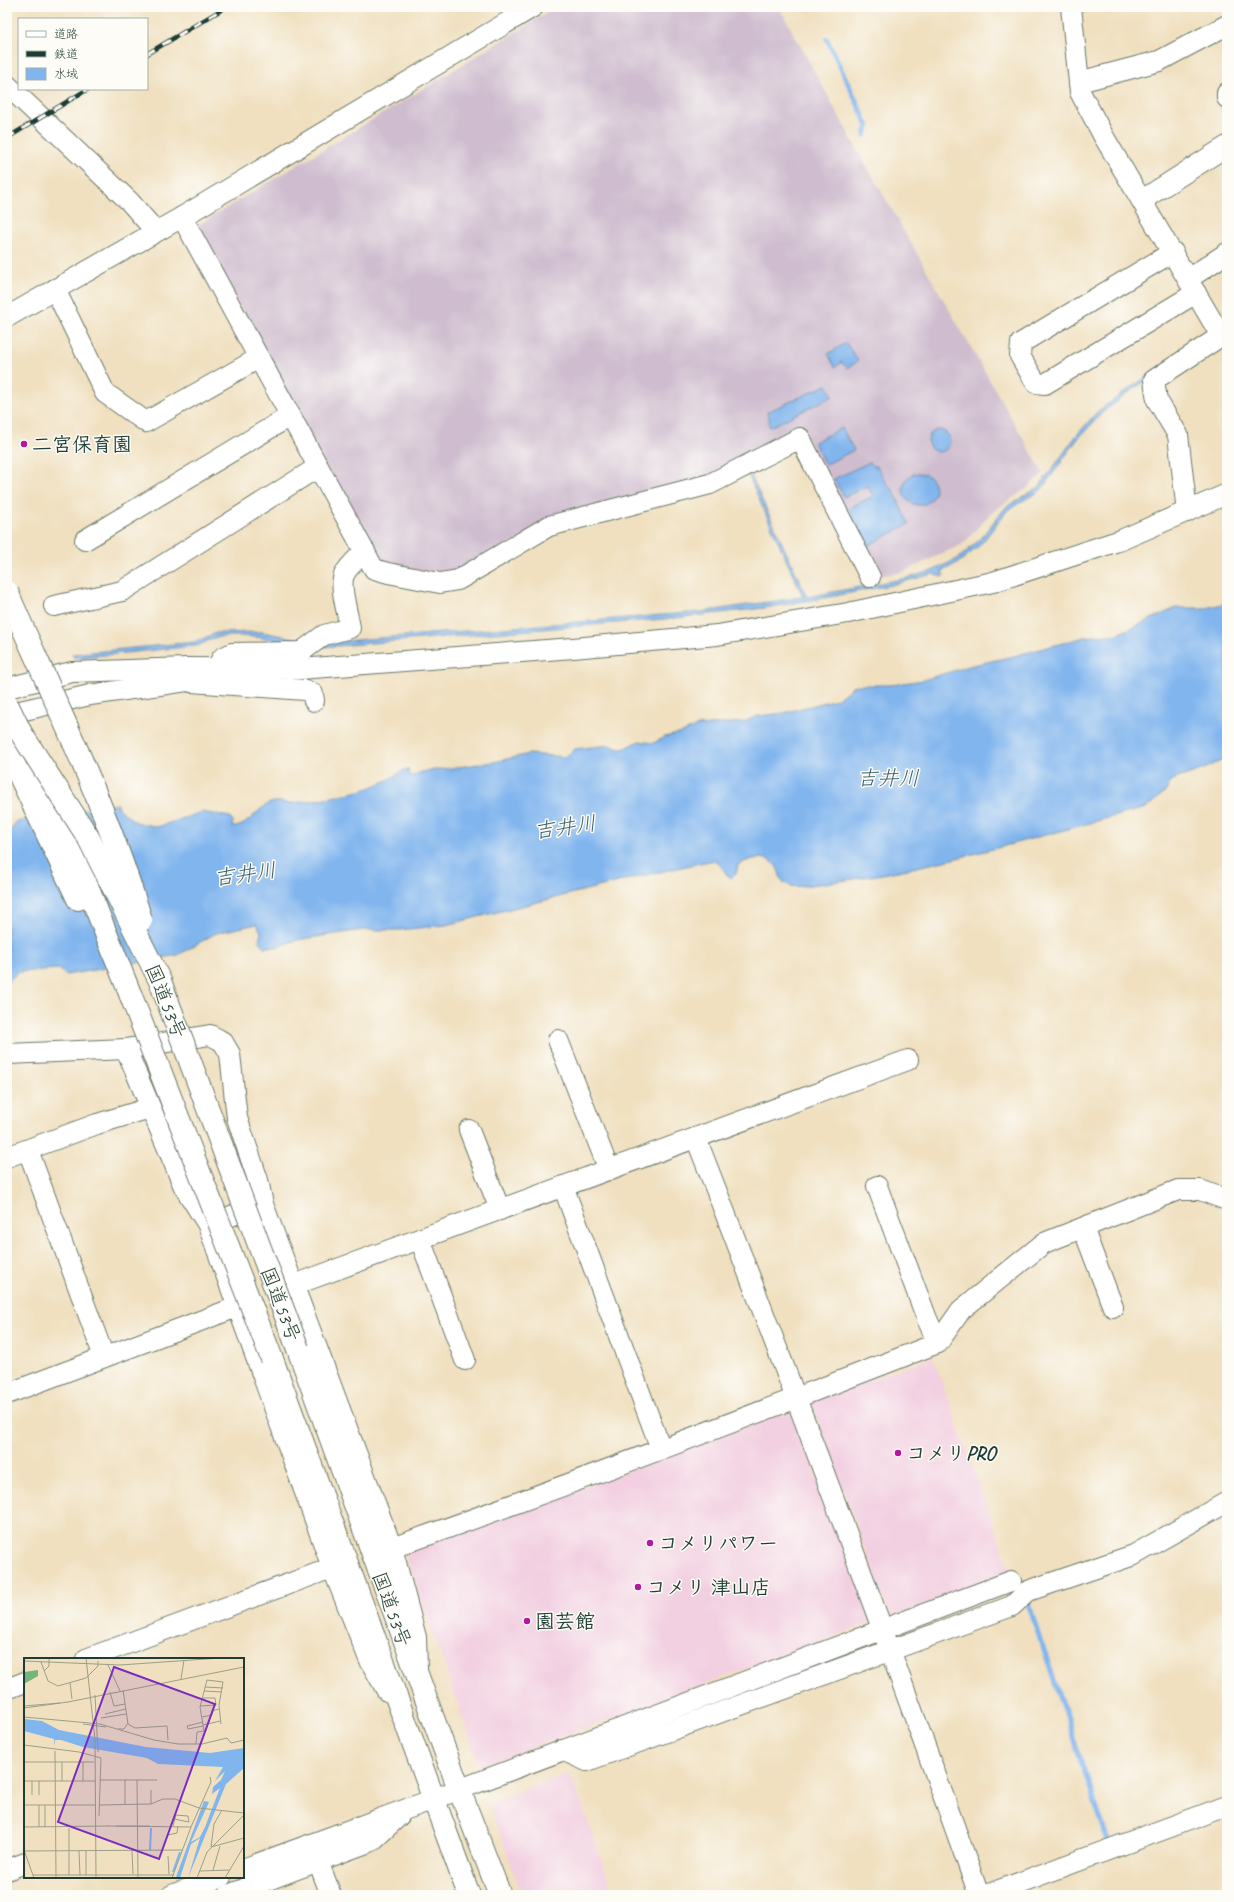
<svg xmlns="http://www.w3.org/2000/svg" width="1234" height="1902" font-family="Caveat,'Klee One',sans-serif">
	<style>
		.built { fill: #f2cfe1 }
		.industrial { fill: #cfbdcf }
		.water { fill: #81b5ee; stroke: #507991 }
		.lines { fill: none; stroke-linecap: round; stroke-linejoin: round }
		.stream { stroke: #81b5ee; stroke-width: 5 }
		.minor-casing { stroke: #687665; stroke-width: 22 }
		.highway-casing { stroke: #687665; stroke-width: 24 }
		.minor { stroke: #fff; stroke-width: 20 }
		.highway { stroke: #fff; stroke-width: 22 }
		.rail-casing { stroke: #1f3d34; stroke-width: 4.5 }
		.rail { stroke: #fdfcf7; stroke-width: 3; stroke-dasharray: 9; stroke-linecap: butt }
		.highway-bridge-casing { stroke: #687665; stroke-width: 24; stroke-linecap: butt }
		.highway-bridge { stroke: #fff; stroke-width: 22 }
		.poi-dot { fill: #b5179e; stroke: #fdfcf7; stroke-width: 1.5 }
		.labels { text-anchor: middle; stroke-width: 3; stroke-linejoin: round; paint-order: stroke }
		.poi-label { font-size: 20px; font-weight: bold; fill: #1f3d34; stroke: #fdfcf7; text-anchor: start }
		.street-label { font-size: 20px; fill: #1f3d34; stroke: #fdfcf7 }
		.water-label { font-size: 21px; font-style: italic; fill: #3c616c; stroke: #fdfcf7 }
		.inset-river { fill: none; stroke: #81b5ee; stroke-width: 2 }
		.inset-road { fill: none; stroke: #9c9f88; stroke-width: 1 }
		.view { fill: #7b2cbf; fill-opacity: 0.15; stroke: #7b2cbf; stroke-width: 2 }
		.inset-edge { fill: none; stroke: #1f3d34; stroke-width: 2 }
	</style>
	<rect width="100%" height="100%" fill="#fdfcf7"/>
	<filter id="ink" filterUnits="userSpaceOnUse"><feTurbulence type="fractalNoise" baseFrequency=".025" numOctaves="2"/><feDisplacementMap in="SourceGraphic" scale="8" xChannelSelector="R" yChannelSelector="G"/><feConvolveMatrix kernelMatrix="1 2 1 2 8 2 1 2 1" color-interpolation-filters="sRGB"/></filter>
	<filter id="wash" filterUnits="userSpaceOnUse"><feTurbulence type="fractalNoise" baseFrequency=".012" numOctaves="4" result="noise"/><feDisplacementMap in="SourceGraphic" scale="16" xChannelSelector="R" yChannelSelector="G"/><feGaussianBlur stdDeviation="0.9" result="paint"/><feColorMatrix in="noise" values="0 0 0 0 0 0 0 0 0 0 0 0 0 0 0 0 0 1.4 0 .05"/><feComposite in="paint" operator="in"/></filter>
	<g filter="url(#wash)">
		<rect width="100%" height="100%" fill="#f0e0c0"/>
		<!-- built -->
		<g class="built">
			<polygon points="933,1357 1011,1573 890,1617 811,1401"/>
			<polygon points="791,1410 873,1622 480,1767 405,1553"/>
			<polygon points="570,1773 614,1895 522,1895 489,1803"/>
		</g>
		<!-- industrial -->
		<polygon class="industrial" points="556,7 779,7 857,149 1043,473 1027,488 991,513 963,544 903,572 878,576 803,431 708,479 546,523 457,575 440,578 377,562 196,226 405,100"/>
		<!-- water -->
		<g class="water">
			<path d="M1227,320V325L1132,390L1102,413L1077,440L1041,490L1008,510L980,545L961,561L941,572L944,574L943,577L933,574L891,585L829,597L764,608L676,618L312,648C281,641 250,633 218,637C210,638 203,645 195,646L74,658L72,654L195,642L216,633L262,632L319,643L700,612L803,597L746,470L748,469L807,597L907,578L932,571L959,558L978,541L1006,507L1039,487L1076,436L1098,411Z"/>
			<polygon points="846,343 858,361 847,368 842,362 835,367 828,354"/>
			<polygon points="827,385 833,396 770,427 768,422 770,420 767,412"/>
			<polygon points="842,428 854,450 825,465 814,442"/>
			<circle cx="939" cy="441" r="11"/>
			<polygon points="870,462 873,466 877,466 888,486 891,486 909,524 867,546 849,508 873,496 868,486 844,497 834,479"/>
			<circle cx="919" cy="489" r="16"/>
			<path d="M1227,603V758L1204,769L1172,780L1166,791L1146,808C1035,837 924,872 810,885C802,886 794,888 786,884C779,880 780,871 776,866C766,853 749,859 738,865L736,874L732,878L728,876L717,861H709L642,876L446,925L400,930H362L297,940L276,947H264L259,940L261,932L257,924L216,933L178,955L66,975L58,969L18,972L7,983V835L16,822L118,804L120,810L136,822L157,827L202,812L230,817L233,821L232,827C247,828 256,810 268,804C280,799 281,804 292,803C310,801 329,798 346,794C362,791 379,785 393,777C399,774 401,770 408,769L409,775L413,776L421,772L494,762L529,754L565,757L575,749L609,745L619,749L626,748L639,741L654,743L664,737L682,733L698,726L744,722L757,716L784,713L837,699L855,685H890L923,680L973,665L1014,656L1085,637L1118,634L1176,608H1205Z"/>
		</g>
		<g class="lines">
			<!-- stream -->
			<g class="stream">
				<polyline points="827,39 868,126 865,135"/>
				<polyline points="1028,1603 1109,1844"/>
			</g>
		</g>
	</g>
	<g filter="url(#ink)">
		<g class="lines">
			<defs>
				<g id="minor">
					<polyline points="1071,7 1080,92 1104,137 1221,336 1154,380 1157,400 1178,435 1187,512"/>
					<polyline points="1079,82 1159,61 1227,25"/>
					<polyline points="7,85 130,202 156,232"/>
					<polyline points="1227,93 1227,98"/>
					<polyline points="1142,200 1227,146"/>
					<polyline points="182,217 374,569 388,573 440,583 458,580 549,526 710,484 800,438 870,577"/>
					<polyline points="1173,252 1021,343 1020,356 1036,383 1045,384 1196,293"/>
					<polyline points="1188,279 1227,253"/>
					<polyline points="55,289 105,393 146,422 259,358"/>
					<polyline points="7,317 182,217 533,7"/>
					<polyline points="85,540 290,416"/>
					<polyline points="54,606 122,591 318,467"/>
					<polyline points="191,682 305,690 313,694 314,701"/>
					<polyline points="7,688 72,672 187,668 300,669 573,648 717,635 848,613 993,582 1121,540 1227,494"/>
					<path d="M7,714L90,695L187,681L216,670L222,658L232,653L301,652L324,635L350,628C348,614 339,587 344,575C348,566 358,558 365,551"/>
					<polyline points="558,1040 609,1170"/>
					<polyline points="126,1049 184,1187 208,1225 332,1567 369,1659 387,1691"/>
					<polyline points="7,1054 126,1049 210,1035 218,1039 223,1042 230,1054 237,1118 258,1180 263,1204 392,1548 416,1637 417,1668"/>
					<polyline points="469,1130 500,1210"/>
					<path d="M696,1138C794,1389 888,1641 979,1895"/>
					<polyline points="28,1150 104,1357"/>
					<polyline points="7,1157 97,1124 150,1108"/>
					<polyline points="563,1186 661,1449"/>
					<polyline points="877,1186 927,1319 938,1343"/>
					<polyline points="208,1225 262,1204"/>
					<polyline points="1083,1228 1113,1307"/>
					<polyline points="420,1239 465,1360"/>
					<polyline points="294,1285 908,1060"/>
					<polyline points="7,1394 237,1307"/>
					<path d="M372,1555C562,1488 751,1416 938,1343L961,1310L1044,1243L1178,1190H1200L1227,1200"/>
					<polyline points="86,1659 345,1563"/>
					<polyline points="7,1689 25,1682"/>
					<polyline points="562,1750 587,1761 1012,1606 1028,1591 1134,1555 1227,1502"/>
					<polyline points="318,1861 331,1895"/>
					<polyline points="243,1869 434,1799 1011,1581"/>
					<polyline points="7,1870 25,1863"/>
					<polyline points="172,1895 221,1877"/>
					<polyline points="228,1895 372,1841 399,1816"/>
					<polyline points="986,1895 1227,1806"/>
				</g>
				<g id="highway">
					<polyline points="7,749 78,899"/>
					<polyline points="37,770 77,861 131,996"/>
					<polyline points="298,1349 459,1789 500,1895"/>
					<polyline points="272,1359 469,1895"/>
				</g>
			</defs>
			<!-- minor casing -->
			<use href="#minor" class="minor-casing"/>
			<!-- highway casing -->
			<use href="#highway" class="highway-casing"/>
			<!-- minor -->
			<use href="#minor" class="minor"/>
			<!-- highway -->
			<use href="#highway" class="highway"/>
			<defs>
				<g id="rail">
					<polyline points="147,54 226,7"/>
					<polyline points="7,138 88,89"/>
				</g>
			</defs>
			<!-- rail casing -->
			<use href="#rail" class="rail-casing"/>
			<!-- rail -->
			<use href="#rail" class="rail"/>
			<defs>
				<g id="highway-bridge">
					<path d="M7,592C54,700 107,807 141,920"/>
					<polyline points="7,704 21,733 88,837 160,981 298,1349"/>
					<polyline points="131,996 272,1359"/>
				</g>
			</defs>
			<!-- highway-bridge casing -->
			<use href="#highway-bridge" class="highway-bridge-casing"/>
			<!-- highway-bridge -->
			<use href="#highway-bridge" class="highway-bridge"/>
		</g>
	</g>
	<!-- markers -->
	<g class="poi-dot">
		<circle cx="24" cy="444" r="4"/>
		<circle cx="898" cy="1453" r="4"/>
		<circle cx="650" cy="1543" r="4"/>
		<circle cx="638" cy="1587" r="4"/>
		<circle cx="527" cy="1621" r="4"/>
	</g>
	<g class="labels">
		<!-- poi labels -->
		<g class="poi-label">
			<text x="32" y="451">二宮保育園</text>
			<text x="906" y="1460">コメリPRO</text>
			<text x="658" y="1550">コメリパワー</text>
			<text x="646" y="1594">コメリ 津山店</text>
			<text x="535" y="1628">園芸館</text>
		</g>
		<!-- street labels -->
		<g class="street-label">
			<text transform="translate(166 1001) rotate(68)" y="7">国道53号</text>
			<text transform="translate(281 1304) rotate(69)" y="7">国道53号</text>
			<text transform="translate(392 1609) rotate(70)" y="7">国道53号</text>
		</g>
		<!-- water labels -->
		<g class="water-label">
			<text x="888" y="785">吉井川</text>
			<text transform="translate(565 827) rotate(-8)" y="7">吉井川</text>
			<text transform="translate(245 874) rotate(-8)" y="7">吉井川</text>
		</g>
	</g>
	<!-- overview -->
	<g transform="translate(24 1658)">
		<rect width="220" height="220" fill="#f0e0c0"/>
		<path d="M14,12V18L0,26V14Z" fill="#73b679"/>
		<path d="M0,61L18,63L35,72L122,89L186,95L220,90V110L202,126L164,220L176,180L167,186L156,220L152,219L180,143L185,144L167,184L176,179L181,169L196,130L188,136L189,129L197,122L201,113L191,123L199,109L134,106L123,100L59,89L37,82H31L30,88V81L0,73Z" fill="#81b5ee"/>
		<path class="inset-river" d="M126,192L127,170M149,214L156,194"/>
		<path class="inset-road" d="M62,0L71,81L72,220M0,3L96,7L197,0M17,4L24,23L34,28L62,20L74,8V3M84,7L96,33M20,13L25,8V0M157,21L160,2M46,25L48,41M181,29L199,30M99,32L104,66L111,70L143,68L144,82M180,33L198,34M86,34L90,48L101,46M71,37L74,94M178,40H191L192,47M0,48L36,45M176,48L192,47M0,50L44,44L220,9M81,56L102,51M0,59L76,66L130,82L154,86H178L203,80L207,85L220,82M178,59L188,57V53L195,51M77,60L102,56M179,64L163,68L164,71L179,68M59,66L82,69M179,67L196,63M94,71H100L104,65M172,86L173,74L180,73L176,49L183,22L199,24L195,47L197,66M0,87L55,94L77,100L75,158M31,93L32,220M0,104H70M38,104V123M59,104V123M76,122H133M101,122V147M113,122L114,220M0,123H71M8,123V137M15,123V137M127,132V146M0,147H71M21,147V169M75,147L127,146L139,141H151L175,150L220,155M198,152L190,166L187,189L220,180M150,161L165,164M84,168L167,169L187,124L186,119M92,168H126M149,168L152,157L164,158L165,164M0,169L85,168M15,169V147M45,170V217M144,177L153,175L154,168M0,192L10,220M0,193L159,192M55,193L56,217M108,193L109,216M144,198L145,216M189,212L196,188M176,213L206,212M9,217H150M62,217V193M148,220L167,169M173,220L183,194L220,157M201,220L220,188"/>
		<path class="view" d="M90,9L191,46L135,201L34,164Z"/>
		<rect width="220" height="220" class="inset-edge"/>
	</g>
	<!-- margin -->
	<rect width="1234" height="1902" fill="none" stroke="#fdfcf7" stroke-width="24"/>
	<!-- legend -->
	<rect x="18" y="18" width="130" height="72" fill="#fdfcf7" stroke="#a4b0a9"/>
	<rect x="26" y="31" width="20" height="6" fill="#ffffff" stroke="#a4b0a9"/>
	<text x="54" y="38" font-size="12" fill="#1f3d34">道路</text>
	<rect x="26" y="51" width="20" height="6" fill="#1f3d34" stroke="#a4b0a9"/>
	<text x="54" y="58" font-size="12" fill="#1f3d34">鉄道</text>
	<rect x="26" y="68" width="20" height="12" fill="#81b5ee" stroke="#a4b0a9"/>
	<text x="54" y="78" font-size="12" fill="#1f3d34">水域</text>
</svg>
